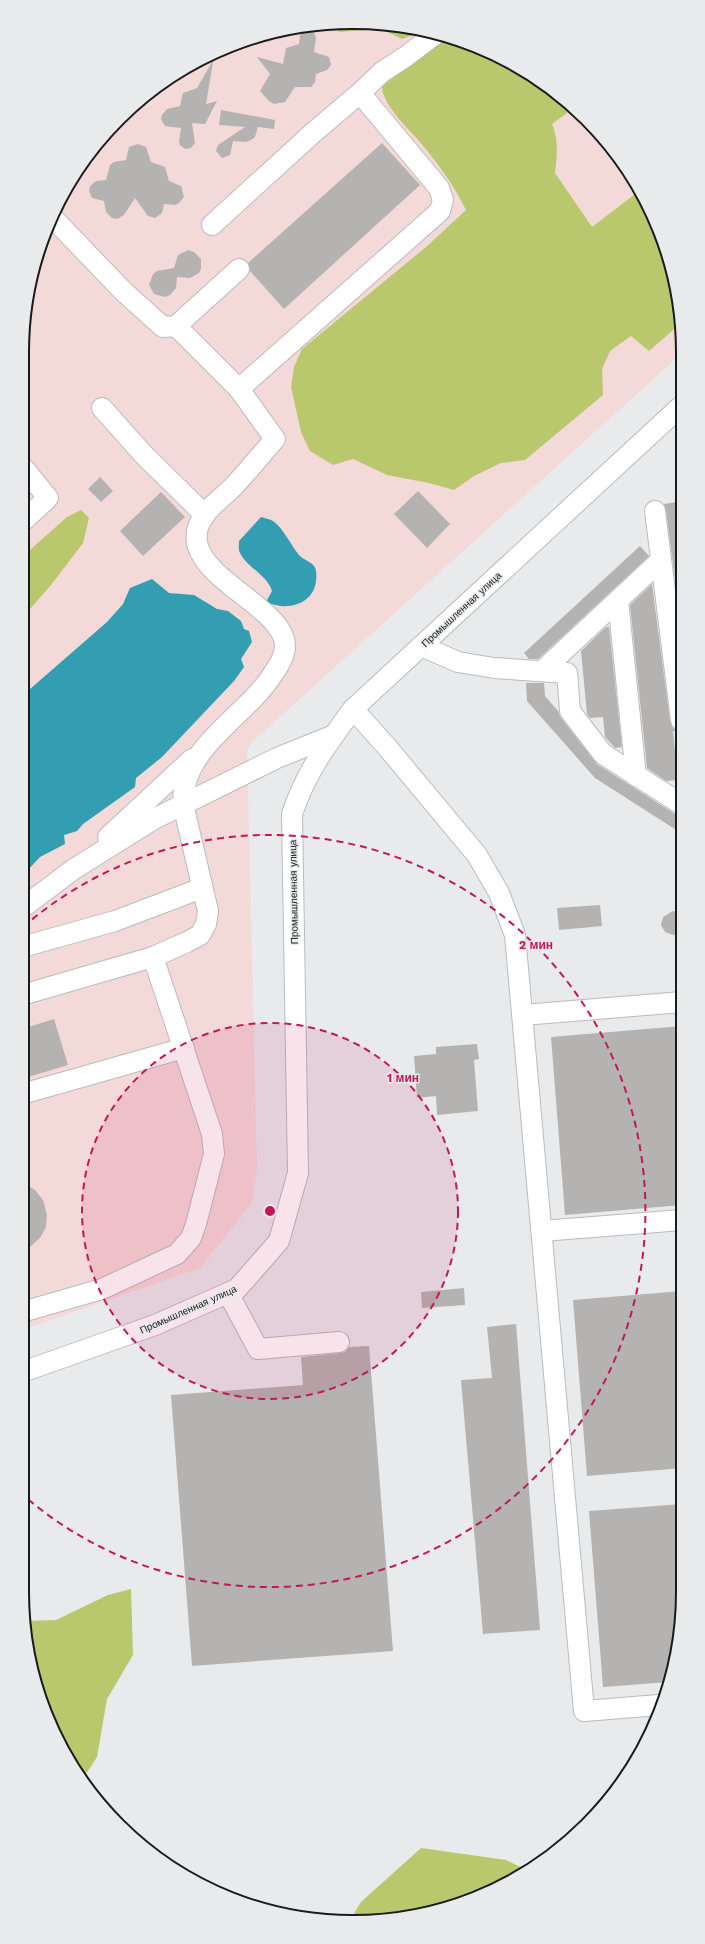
<svg xmlns="http://www.w3.org/2000/svg" width="705" height="1944" font-family="'Work Sans',sans-serif">
	<style>
		.industrial { fill: #f4d9d9 }
		.green { fill: #b9c86d }
		.water { fill: #339db2 }
		.building { fill: #b4b3b1 }
		.lines { fill: none; stroke-linecap: round; stroke-linejoin: round }
		.minor-casing { stroke: #babbbd; stroke-width: 22 }
		.minor { stroke: #fff; stroke-width: 20 }
		.ring { fill: none; stroke: #c2185b; stroke-width: 2; stroke-dasharray: 7 5 }
		.labels { text-anchor: middle; stroke-width: 3; stroke-linejoin: round; paint-order: stroke }
		.street-label { font-size: 10px; fill: #191a1a; stroke: #e9eaec }
		.rim { fill: none; stroke: #191a1a; stroke-width: 2 }
		.centre { fill: #c2185b; stroke: #e9eaec; stroke-width: 2 }
		.ring-label { font-size: 12px; text-anchor: middle; font-weight: bold; fill: #c2185b; stroke: #e9eaec; stroke-width: 3; stroke-linejoin: round; paint-order: stroke }
	</style>
	<rect width="100%" height="100%" fill="#e9eaec"/>
	<!-- industrial -->
	<polygon class="industrial" points="374,23 438,33 518,66 601,134 649,207 680,309 680,355 252,742 247,750 257,1170 252,1203 200,1268 34,1326 22,1328 22,353 33,267 56,207 90,151 134,104 187,66 246,40 309,25"/>
	<!-- green -->
	<g class="green">
		<polygon points="374,23 425,31 402,39 381,29 340,32 325,24"/>
		<path d="M447,37L518,66L571,110L552,124C559,140 557,155 555,173L592,227L639,191L649,207L680,309V324L649,351L631,336L610,351L602,369L603,395L525,460L501,463L474,476L454,490L429,483L387,475L353,459L333,465L310,451L301,432L291,387L294,367L302,349L426,247L466,210C455,187 441,168 425,148C412,131 383,108 382,86Z"/>
		<polygon points="81,510 89,518 83,543 51,585 22,618 22,557 67,517"/>
		<polygon points="131,1589 133,1655 107,1699 97,1757 84,1777 47,1718 28,1656 25,1621 56,1620 108,1595"/>
		<polygon points="421,1848 506,1860 527,1870 438,1911 374,1921 350,1920 361,1902"/>
	</g>
	<!-- water -->
	<g class="water">
		<path d="M261,517C264,518 270,519 273,521C283,528 291,545 299,555C304,561 315,562 316,571C320,602 290,613 266,602L272,591C267,574 247,568 240,553C238,550 239,544 239,541Z"/>
		<polygon points="152,579 169,593 194,595 217,609 228,611 241,621 244,629 249,631 252,642 241,659 244,667 234,681 162,757 136,778 135,787 83,824 77,831 64,835 65,844 40,857 26,872 22,872 22,696 107,622 123,604 130,588"/>
	</g>
	<!-- building -->
	<g class="building">
		<polygon points="305,30 311,30 314,32 316,38 314,52 329,57 331,65 327,70 316,74 315,82 311,87 295,87 285,102 274,104 269,101 260,91 270,74 257,57 283,64 286,48 299,44 300,35"/>
		<polygon points="212,62 213,62 206,104 217,101 205,124 192,123 195,143 191,148 185,149 180,145 179,142 181,128 165,126 161,119 162,115 167,109 180,106 183,93 197,88"/>
		<polygon points="221,110 275,120 274,129 258,127 255,137 251,140 246,142 233,141 230,155 222,158 216,151 218,145 245,127 219,125"/>
		<polygon points="382,143 420,185 284,309 250,271 248,263"/>
		<polygon points="138,144 146,147 151,162 165,167 169,181 181,186 184,197 179,203 175,205 164,204 162,213 155,218 148,216 135,198 124,215 117,219 112,218 106,212 104,201 92,198 89,191 90,186 96,181 106,180 110,165 114,162 126,160 129,147"/>
		<polygon points="188,250 194,252 201,259 201,269 199,273 190,278 177,277 176,288 170,295 165,297 154,294 149,285 153,274 157,271 174,268 178,255"/>
		<polygon points="100,477 113,491 101,502 88,489"/>
		<polygon points="418,491 450,524 427,548 394,514"/>
		<polygon points="161,492 185,517 143,556 120,531"/>
		<polygon points="677,502 681,528 681,626 666,510 664,504"/>
		<polygon points="640,546 649,556 538,659 529,659 524,653"/>
		<polygon points="652,584 670,721 672,727 677,731 673,731 678,780 666,781 647,768 630,605"/>
		<polygon points="606,627 609,627 622,747 615,748 605,737 603,717 590,718 587,714 581,651"/>
		<polygon points="526,683 544,683 545,696 558,711 561,718 597,764 675,814 681,815 681,833 595,778 527,701"/>
		<polygon points="600,905 602,926 559,930 557,908"/>
		<polygon points="673,911 681,913 682,918 682,933 673,935 665,932 661,925 663,917"/>
		<polygon points="54,1019 68,1065 22,1079 22,1029"/>
		<polygon points="682,1026 682,1205 565,1215 551,1037"/>
		<polygon points="477,1044 479,1059 474,1060 478,1111 437,1115 436,1096 417,1098 414,1056 436,1054 436,1047"/>
		<polygon points="22,1182 35,1190 43,1200 47,1215 46,1227 40,1238 22,1254"/>
		<polygon points="464,1288 465,1305 422,1308 421,1292"/>
		<polygon points="682,1291 683,1468 587,1476 573,1300"/>
		<polygon points="516,1324 540,1630 483,1634 461,1380 492,1378 487,1327"/>
		<polygon points="369,1346 393,1651 192,1666 171,1395 303,1385 301,1357 340,1353 345,1352 349,1347"/>
		<polygon points="683,1504 683,1592 672,1677 669,1682 603,1687 589,1511"/>
	</g>
	<g class="lines">
		<defs>
			<g id="minor">
				<polyline points="52,217 124,292 163,327 176,326 239,269"/>
				<polyline points="212,225 314,132 360,93 382,72 405,57 437,33"/>
				<polyline points="239,389 440,211 443,200 439,188 360,93"/>
				<polyline points="102,408 144,455 205,515"/>
				<polyline points="22,466 48,498 22,522"/>
				<polyline points="655,511 681,720"/>
				<polyline points="618,600 636,776"/>
				<polyline points="421,646 458,662 494,668 567,673 570,711 603,754 681,804"/>
				<polyline points="542,671 661,560"/>
				<polyline points="353,709 387,747 477,855 499,893 515,935 584,1711 659,1705"/>
				<polyline points="108,837 192,759"/>
				<polyline points="22,908 74,869 154,819 277,758 334,735"/>
				<polyline points="22,947 115,921 202,888"/>
				<path d="M22,995L153,957L187,942L200,935L206,924L208,911L183,804C182,746 245,718 273,674C278,667 285,656 285,646C285,602 164,570 205,514C213,504 224,496 233,487C248,471 261,455 275,439L239,389L176,326"/>
				<polyline points="523,1015 682,1002"/>
				<polyline points="22,1094 184,1048"/>
				<polyline points="542,1231 682,1220"/>
				<polyline points="228,1293 258,1349 339,1342"/>
				<polyline points="22,1312 102,1289 177,1254 191,1238 196,1224 214,1154 212,1134 153,957"/>
				<path d="M22,1372L155,1325L237,1289L279,1241L298,1173L292,814C306,772 327,744 353,709L680,407"/>
			</g>
		</defs>
		<!-- minor casing -->
		<use href="#minor" class="minor-casing"/>
		<!-- minor -->
		<use href="#minor" class="minor"/>
	</g>
	<!-- distance rings -->
	<circle cx="270" cy="1211" r="188" fill="#c2185b" fill-opacity=".12"/>
	<g class="ring">
		<circle cx="270" cy="1211" r="188"/>
		<path d="M23 927A376 376 0 1 1 23 1495"/>
	</g>
	<g class="labels">
		<!-- street labels -->
		<g class="street-label">
			<text transform="translate(461 609) rotate(-43)" y="4">Промышленная улица</text>
			<text transform="translate(293 892) rotate(-91)" y="4">Промышленная улица</text>
			<text transform="translate(188 1309) rotate(-24)" y="4">Промышленная улица</text>
		</g>
	</g>
	<!-- crop -->
	<path d="M0 0H705V1944H0ZM352 29H353A323 323 0 0 1 676 352V1592A323 323 0 0 1 353 1915H352A323 323 0 0 1 29 1592V352A323 323 0 0 1 352 29Z" fill="#e9eaec" fill-rule="evenodd"/>
	<path class="rim" d="M352 29H353A323 323 0 0 1 676 352V1592A323 323 0 0 1 353 1915H352A323 323 0 0 1 29 1592V352A323 323 0 0 1 352 29Z"/>
	<circle cx="270" cy="1211" r="6" class="centre"/>
	<g class="ring-label">
		<text x="536" y="949">2 мин</text>
		<text x="403" y="1082">1 мин</text>
	</g>
</svg>
